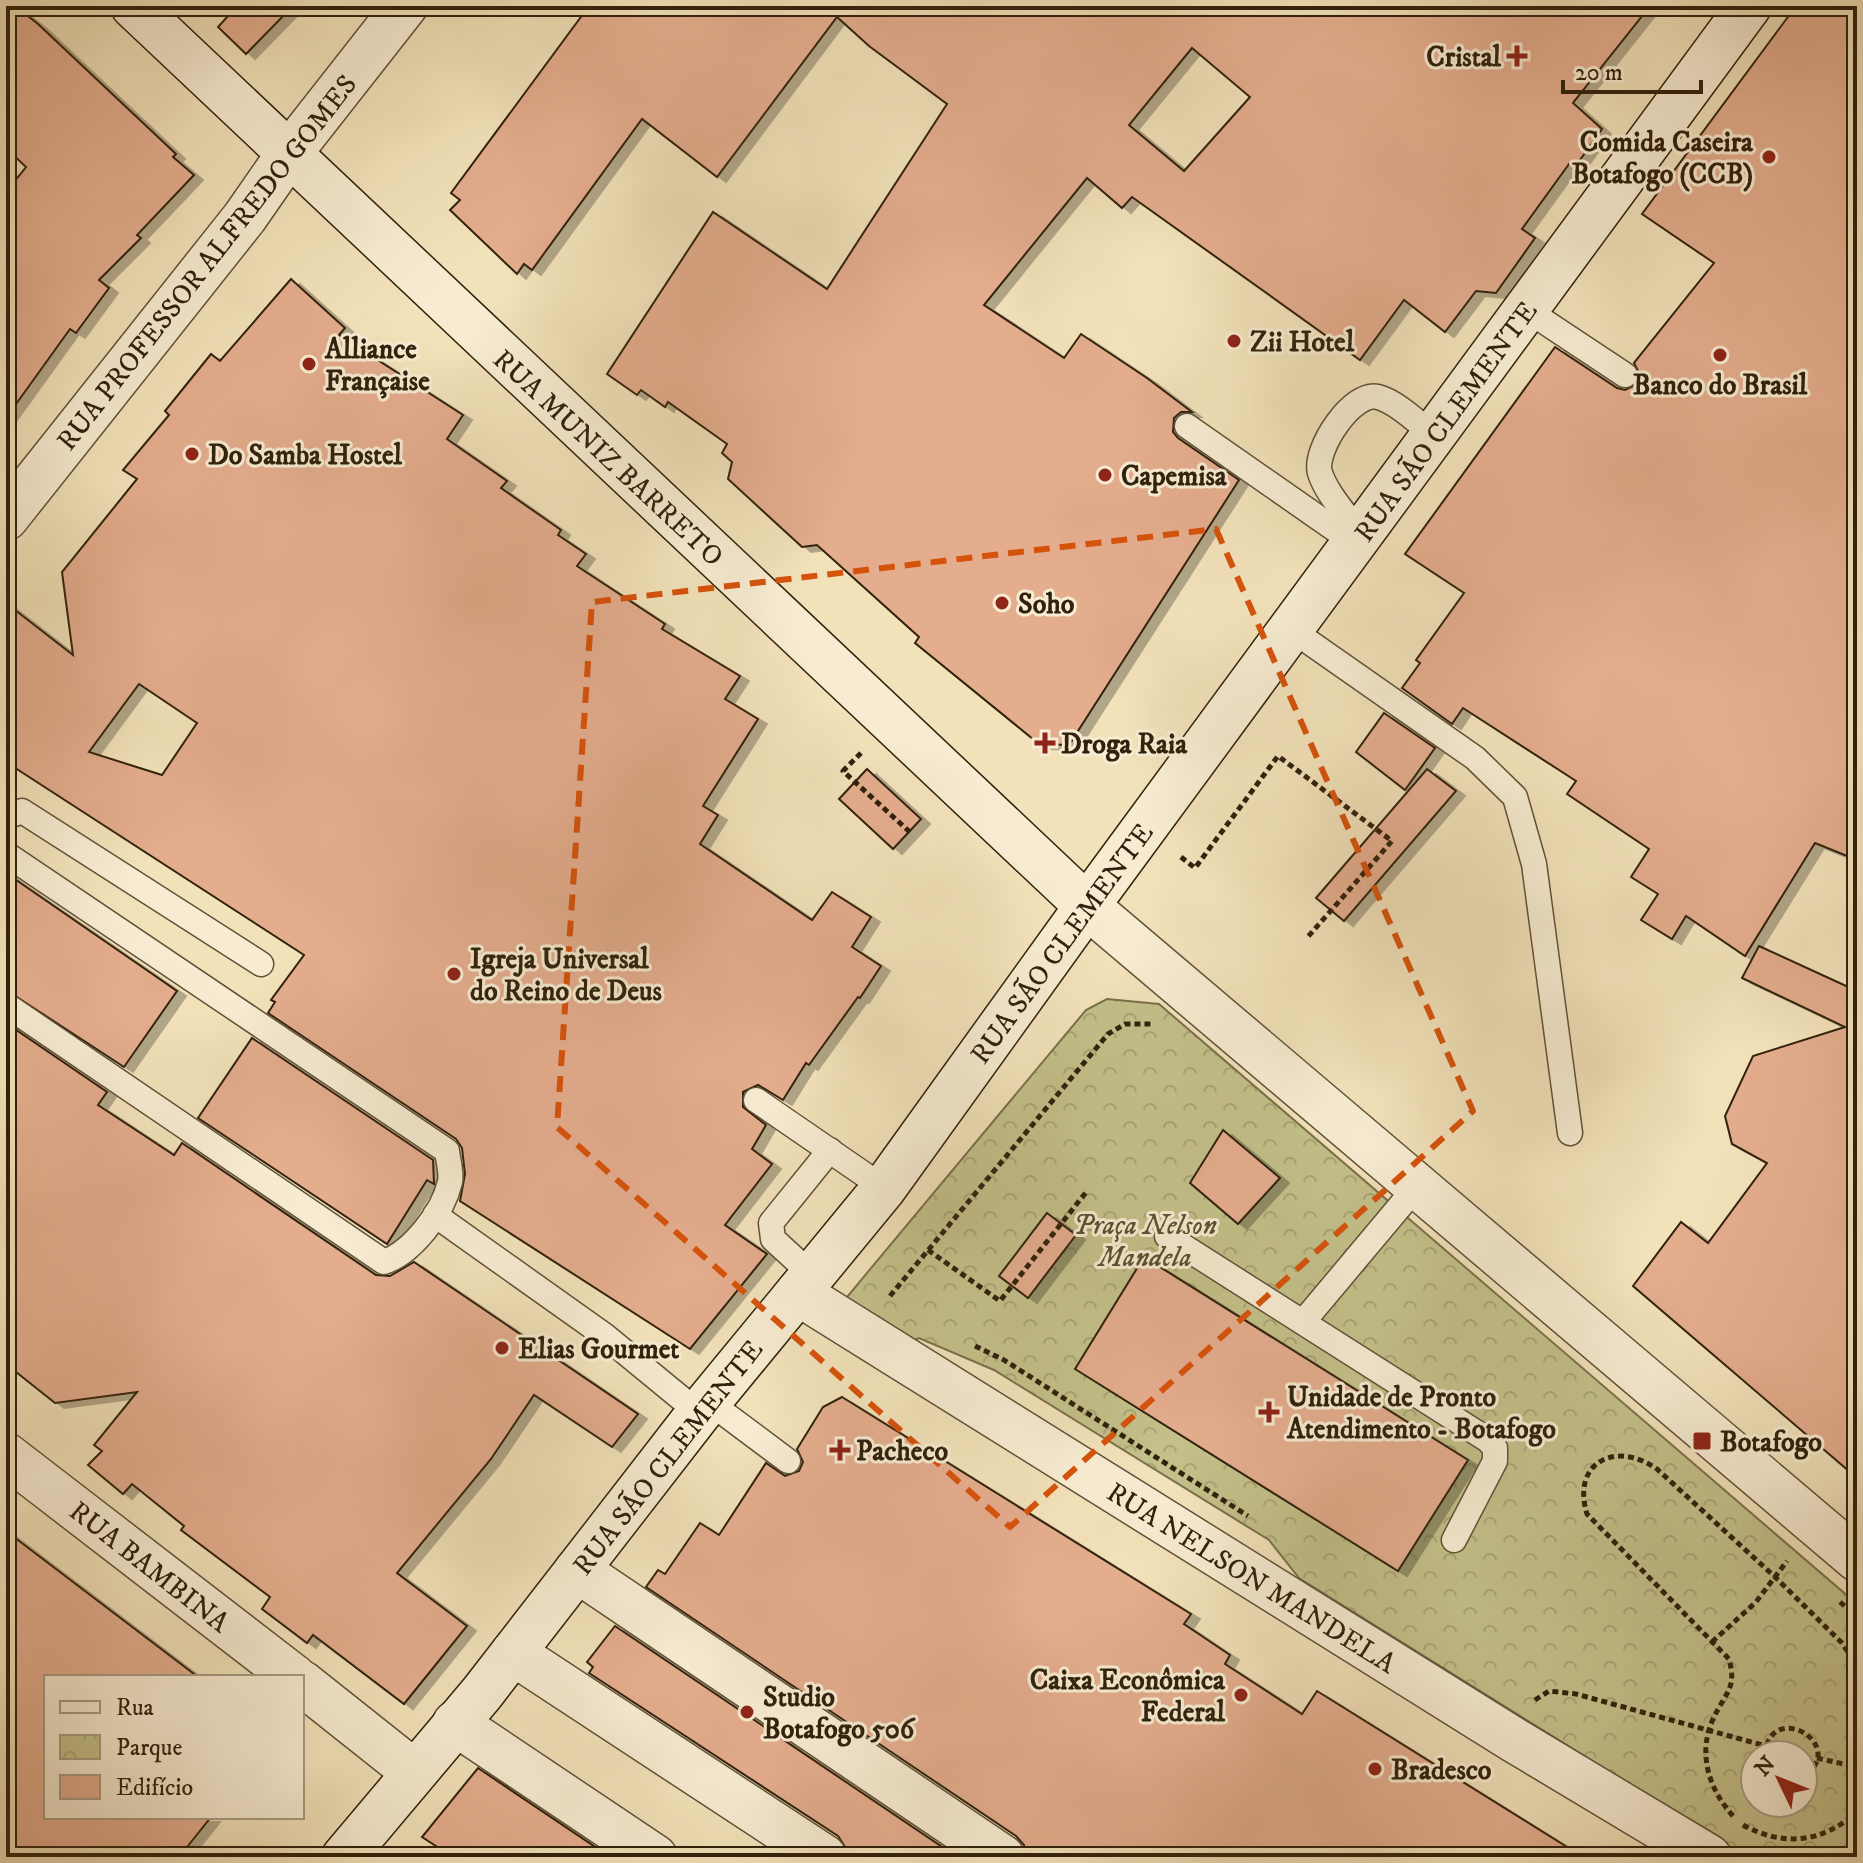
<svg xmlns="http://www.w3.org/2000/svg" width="1863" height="1863" font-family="'IM FELL DW Pica',serif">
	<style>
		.park { fill: url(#park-crowns); stroke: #7a704b; stroke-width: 2; fill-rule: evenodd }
		.building { fill: #e4ad8e; stroke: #30210c; stroke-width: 2; fill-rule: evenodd; filter: url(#shadow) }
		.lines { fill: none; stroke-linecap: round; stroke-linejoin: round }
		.service-casing { stroke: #605138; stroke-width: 27 }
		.minor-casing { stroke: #605138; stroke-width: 47 }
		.tertiary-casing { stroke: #605138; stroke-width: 47 }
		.secondary-casing { stroke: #30210c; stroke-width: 47 }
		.path { stroke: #30210c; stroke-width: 5; stroke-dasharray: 6 4; stroke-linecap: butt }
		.service { stroke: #f7ecd2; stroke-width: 24 }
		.minor { stroke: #f7ecd2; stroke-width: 44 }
		.tertiary { stroke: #f7ecd2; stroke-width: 44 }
		.secondary { stroke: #f7ecd2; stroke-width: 44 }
		.marked { fill: none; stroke: #d6530c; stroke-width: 6; stroke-dasharray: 16 10; stroke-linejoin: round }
		.poi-dot { fill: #8f2418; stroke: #f7ecd2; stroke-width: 3 }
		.labels { text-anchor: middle; stroke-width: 6; stroke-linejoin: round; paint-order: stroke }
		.poi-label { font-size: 28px; font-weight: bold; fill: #30210c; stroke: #f7ecd2; text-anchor: start }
		.street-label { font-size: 28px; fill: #30210c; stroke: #f7ecd2 }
		.park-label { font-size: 28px; font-style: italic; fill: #5c5132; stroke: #f7ecd2 }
	</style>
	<defs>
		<pattern id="park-crowns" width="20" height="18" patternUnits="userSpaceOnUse" patternTransform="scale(2)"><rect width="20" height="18" fill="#c3c08a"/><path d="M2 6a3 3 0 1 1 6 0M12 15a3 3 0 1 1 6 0" fill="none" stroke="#a8a576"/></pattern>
		<filter id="shadow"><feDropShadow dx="9" dy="5" stdDeviation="0" flood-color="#0004"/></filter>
	</defs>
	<rect width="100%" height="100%" fill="#f2e2ba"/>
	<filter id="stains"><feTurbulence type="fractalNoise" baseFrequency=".0025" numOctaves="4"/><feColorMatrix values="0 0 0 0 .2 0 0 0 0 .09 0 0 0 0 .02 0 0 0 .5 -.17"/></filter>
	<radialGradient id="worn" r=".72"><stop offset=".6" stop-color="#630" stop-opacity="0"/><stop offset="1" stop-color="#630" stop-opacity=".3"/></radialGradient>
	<!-- park -->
	<path class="park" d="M1107,999L1159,1004L1857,1604V1857H1746L1299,1578L1269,1540L994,1370L919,1338L904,1345L848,1310L847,1297L1086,1010ZM1755,1755H1803V1803H1755Z"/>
	<!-- building -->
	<g class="building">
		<polygon points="6,6 15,6 38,24 176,154 173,157 194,175 137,235 141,238 99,280 109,288 76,333 70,329 6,418 6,192 26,167 6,148"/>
		<polygon points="237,6 293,6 246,54 218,27"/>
		<path d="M589,6H1650L1573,103L1602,129L1575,167L1569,164L1522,229L1535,238L1496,293L1476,291L1445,332L1404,300L1360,360L1132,197L1122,208L1087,178L984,305L1064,358L1081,334L1147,378L1192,412H1181L1174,418L1173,432L1178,438L1239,480L1069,745L1039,744L915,643L919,637L817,545L802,547L728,479L732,462L722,453L727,444L668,402L665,407L641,390L637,395L607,374L713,212L827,289L947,104L869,46L837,17L717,177L642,119L532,270L524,264L517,274L450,210L460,200L451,193ZM1192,48L1250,97L1184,171L1129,125Z"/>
		<polygon points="1796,6 1857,6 1857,860 1815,843 1745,956 1686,916 1672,939 1641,920 1658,894 1631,877 1649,849 1567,794 1576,781 1463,708 1452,724 1402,688 1420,663 1416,660 1464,593 1405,554 1555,347 1617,388 1625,390 1637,384 1640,375 1634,363 1714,263 1642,214"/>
		<path d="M291,279L345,328L339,335L463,415L447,439L507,481L501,488L561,530L558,535L586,554L577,566L665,624L662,629L740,676L725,699L758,719L703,806L718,815L700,844L812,920L832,892L871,917L852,947L881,966L860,998L858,997L809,1065L806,1063L783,1100L758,1085L743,1092V1107L766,1125L752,1149L772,1164L725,1225L767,1254L690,1349L460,1201L465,1174L462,1148L456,1139L268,1013L275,1002L271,1000L304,955L6,762V603L73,655L62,572L137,479L123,470L169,415L165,411L211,354L220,361ZM139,684L197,723L162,775L89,752Z"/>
		<polygon points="1384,713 1435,748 1405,790 1356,752"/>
		<polygon points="867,769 921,819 893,849 839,799"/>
		<polygon points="1427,769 1456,791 1344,921 1316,898"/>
		<polygon points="6,873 177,991 124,1067 6,990"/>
		<polygon points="1759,946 1857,991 1857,1478 1633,1286 1681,1222 1708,1243 1767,1163 1732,1144 1725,1116 1753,1056 1845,1027 1742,978"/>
		<polygon points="6,1023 107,1092 98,1105 174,1155 182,1143 376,1275 390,1276 414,1262 638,1414 612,1447 534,1395 491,1459 397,1573 467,1626 404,1704 313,1635 307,1643 262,1609 270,1597 181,1530 184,1526 132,1484 123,1494 88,1465 102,1451 94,1445 137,1392 55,1403 6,1364"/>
		<polygon points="252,1038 433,1160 434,1184 427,1180 387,1244 198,1118"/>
		<polygon points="1223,1130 1280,1178 1238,1224 1190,1183"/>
		<polygon points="1047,1213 1076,1235 1028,1298 999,1276"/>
		<polygon points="1144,1257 1468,1460 1398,1571 1075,1369"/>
		<polygon points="842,1397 1191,1614 1184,1624 1230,1655 1225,1664 1302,1714 1317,1691 1583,1857 1027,1857 1024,1845 1016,1836 646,1587 658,1570 665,1574 700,1523 719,1535 766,1463 785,1476 799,1471 803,1462 797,1449 823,1407"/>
		<polygon points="6,1531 198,1677 46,1677 46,1817 211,1817 179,1857 6,1857"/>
		<polygon points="615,1626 957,1857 858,1857 847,1850 838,1836 589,1673 593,1667 587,1662"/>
		<polygon points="478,1768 610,1857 453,1857 422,1837"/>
	</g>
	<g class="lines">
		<defs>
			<g id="service">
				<polyline points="1527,310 1625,375"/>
				<polyline points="1187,426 1356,544"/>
				<path d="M1361,536C1349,517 1327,495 1320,473C1313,450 1353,390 1378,397C1397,402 1419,424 1435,436"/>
				<polyline points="1292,630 1475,758 1515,797 1534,864 1570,1133"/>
				<polyline points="6,817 22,811 261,964"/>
				<path d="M6,854L447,1151C448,1160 452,1173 450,1182C443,1212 413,1252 384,1262L6,1005"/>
				<polyline points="756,1100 884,1188"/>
				<polyline points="435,1215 604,1335 699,1413"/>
				<polyline points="1167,1236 1488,1440 1495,1448 1495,1461 1454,1540"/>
				<polyline points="812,1275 773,1239 771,1223 830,1150"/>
				<polyline points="1303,1322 1417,1186"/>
				<polyline points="709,1402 788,1461"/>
			</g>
			<g id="minor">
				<polyline points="6,518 245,217 288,155 405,6"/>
				<polyline points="798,1293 1514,1740 1709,1857"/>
				<polyline points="6,1455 294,1677"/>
				<polyline points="577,1570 1002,1857"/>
				<polyline points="513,1653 824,1857"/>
				<polyline points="302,1683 414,1772"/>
				<polyline points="455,1723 655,1857"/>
			</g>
			<polyline id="tertiary" points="1087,906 1857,1559"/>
			<g id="secondary">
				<polyline points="133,6 1087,906"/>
				<polyline points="344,1857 482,1693 699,1413 884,1188 1087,906 1749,6"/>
			</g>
		</defs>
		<!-- service casing -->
		<use href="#service" class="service-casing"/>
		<!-- minor casing -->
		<use href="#minor" class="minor-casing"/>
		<!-- tertiary casing -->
		<use href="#tertiary" class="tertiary-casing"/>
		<!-- secondary casing -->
		<use href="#secondary" class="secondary-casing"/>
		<!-- path -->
		<g class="path">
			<polyline points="861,753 843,771 912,834"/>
			<polyline points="1181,857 1195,868 1278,756 1392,841 1306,939"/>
			<polyline points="928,1250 1000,1301 1087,1191"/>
			<polyline points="890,1296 1108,1034 1125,1024 1154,1024"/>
			<polyline points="975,1346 1004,1360 1248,1516"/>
			<polyline points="1840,1602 1857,1617"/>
			<polyline points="1712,1642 1756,1602 1787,1561"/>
			<polyline points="1535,1700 1549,1691 1576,1694 1766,1746"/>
			<path d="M1765,1755C1769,1698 1851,1745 1803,1777"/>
			<polyline points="1817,1758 1857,1767"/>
			<path d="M1733,1816C1708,1788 1697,1752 1714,1717C1726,1692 1737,1688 1729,1659L1587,1514C1571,1462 1616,1440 1657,1469L1774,1576L1842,1643L1857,1666"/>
			<path d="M1743,1825C1784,1847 1822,1843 1857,1812"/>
		</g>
		<!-- service -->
		<use href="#service" class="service"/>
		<!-- minor -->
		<use href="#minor" class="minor"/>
		<!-- tertiary -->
		<use href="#tertiary" class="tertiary"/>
		<!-- secondary -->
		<use href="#secondary" class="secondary"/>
	</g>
	<!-- marked area -->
	<path class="marked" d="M1216,529L1473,1111L1010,1527L557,1127L592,602Z"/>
	<!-- markers -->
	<g class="poi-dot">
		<path d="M1513 44h8v8h8v8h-8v8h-8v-8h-8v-8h8z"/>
		<circle cx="1769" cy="157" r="8"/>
		<circle cx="1234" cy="341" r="8"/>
		<circle cx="1720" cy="355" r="8"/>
		<circle cx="309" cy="364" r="8"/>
		<circle cx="192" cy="454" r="8"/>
		<circle cx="1105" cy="475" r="8"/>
		<circle cx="1002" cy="603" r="8"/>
		<path d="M1041 731h8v8h8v8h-8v8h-8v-8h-8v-8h8z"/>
		<circle cx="454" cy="974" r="8"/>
		<circle cx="502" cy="1348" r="8"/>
		<path d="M1265 1400h8v8h8v8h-8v8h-8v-8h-8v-8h8z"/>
		<rect x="1692" y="1431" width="20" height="20" rx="4"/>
		<path d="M836 1438h8v8h8v8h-8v8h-8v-8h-8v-8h8z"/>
		<circle cx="1241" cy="1695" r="8"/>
		<circle cx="747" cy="1712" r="8"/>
		<circle cx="1375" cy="1769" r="8"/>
	</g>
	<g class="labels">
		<!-- poi labels -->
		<g class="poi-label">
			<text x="1501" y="66" text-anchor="end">Cristal</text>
			<text x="1753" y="151" text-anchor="end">Comida Caseira<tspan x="1753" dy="32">Botafogo (CCB)</tspan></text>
			<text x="1250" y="351">Zii Hotel</text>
			<text x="325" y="358">Alliance<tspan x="325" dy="32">Française</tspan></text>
			<text x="1720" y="394" text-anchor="middle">Banco do Brasil</text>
			<text x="208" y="464">Do Samba Hostel</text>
			<text x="1121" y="485">Capemisa</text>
			<text x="1018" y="613">Soho</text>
			<text x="1061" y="753">Droga Raia</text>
			<text x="470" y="968">Igreja Universal<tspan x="470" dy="32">do Reino de Deus</tspan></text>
			<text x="518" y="1358">Elias Gourmet</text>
			<text x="1287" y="1406">Unidade de Pronto<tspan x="1287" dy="32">Atendimento - Botafogo</tspan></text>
			<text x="1720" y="1451">Botafogo</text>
			<text x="856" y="1460">Pacheco</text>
			<text x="1225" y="1689" text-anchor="end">Caixa Econômica<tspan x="1225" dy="32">Federal</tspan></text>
			<text x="763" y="1706">Studio<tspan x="763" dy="32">Botafogo 506</tspan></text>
			<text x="1391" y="1779">Bradesco</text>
		</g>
		<!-- street labels -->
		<g class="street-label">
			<text transform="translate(206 262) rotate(-52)" y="10">RUA PROFESSOR ALFREDO GOMES</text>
			<text transform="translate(1445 421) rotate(-54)" y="10">RUA SÃO CLEMENTE</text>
			<text transform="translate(609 457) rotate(43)" y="10">RUA MUNIZ BARRETO</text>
			<text transform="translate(1061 943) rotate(-54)" y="10">RUA SÃO CLEMENTE</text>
			<text transform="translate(667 1457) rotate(-52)" y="10">RUA SÃO CLEMENTE</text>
			<text transform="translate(150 1566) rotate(38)" y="10">RUA BAMBINA</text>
			<text transform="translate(1252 1577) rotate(32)" y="10">RUA NELSON MANDELA</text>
		</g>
		<!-- park labels -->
		<g class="park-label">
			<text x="1145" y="1234">Praça Nelson<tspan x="1145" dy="32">Mandela</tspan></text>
		</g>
	</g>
	<!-- margin -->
	<rect width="1863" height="1863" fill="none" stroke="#f2e2ba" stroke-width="32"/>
	<rect x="8" y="8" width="1847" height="1847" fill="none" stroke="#30210c" stroke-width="4"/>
	<rect x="16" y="16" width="1831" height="1831" fill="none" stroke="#30210c" stroke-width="2"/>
	<!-- legend -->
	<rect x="44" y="1675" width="260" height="144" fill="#f7ecd2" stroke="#a79b83" stroke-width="2"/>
	<rect x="60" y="1701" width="40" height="12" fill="#f7ecd2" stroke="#a79b83" stroke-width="2"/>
	<text x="116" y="1715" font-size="24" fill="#30210c">Rua</text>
	<rect x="60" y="1735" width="40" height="24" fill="url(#park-crowns)" stroke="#a79b83" stroke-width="2"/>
	<text x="116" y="1755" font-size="24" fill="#30210c">Parque</text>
	<rect x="60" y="1775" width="40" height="24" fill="#e4ad8e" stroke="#a79b83" stroke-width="2"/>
	<text x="116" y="1795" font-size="24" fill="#30210c">Edifício</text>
	<!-- north arrow -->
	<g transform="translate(1779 1779) rotate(313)"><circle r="38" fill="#f7ecd2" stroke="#a79b83" stroke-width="2"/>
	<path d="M0-6L14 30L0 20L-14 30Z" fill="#8f2418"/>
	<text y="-12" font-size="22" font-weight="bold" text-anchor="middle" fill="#30210c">N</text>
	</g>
	<!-- scale -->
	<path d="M1563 80v12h138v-12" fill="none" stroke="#30210c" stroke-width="4"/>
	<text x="1575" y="80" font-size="24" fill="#30210c" stroke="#f7ecd2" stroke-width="6" paint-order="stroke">20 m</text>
	<rect width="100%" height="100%" filter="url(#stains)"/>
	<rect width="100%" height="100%" fill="url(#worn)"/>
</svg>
